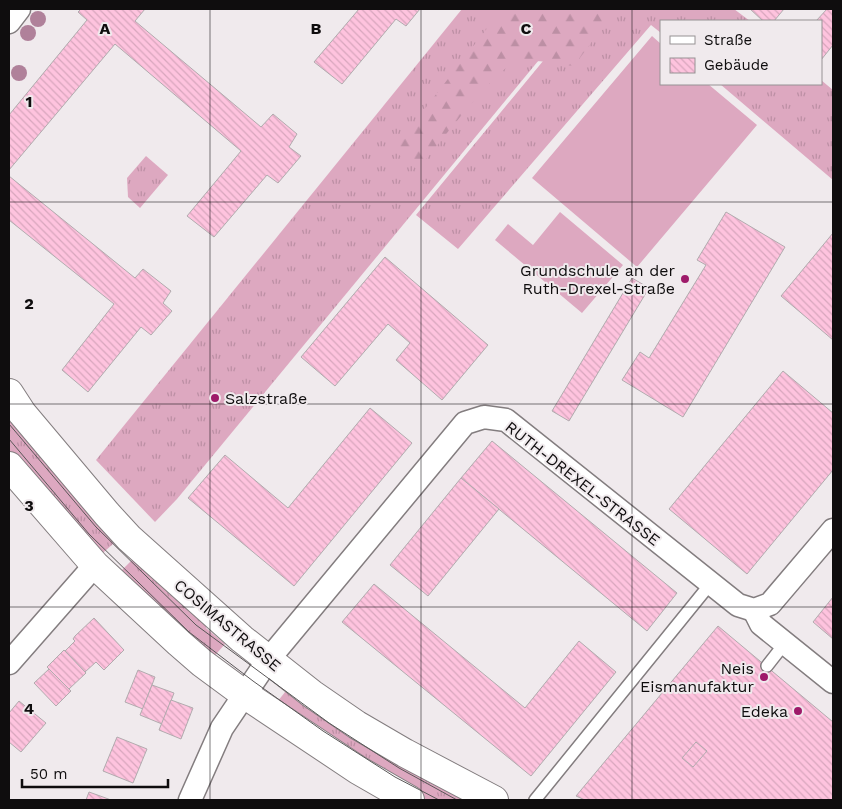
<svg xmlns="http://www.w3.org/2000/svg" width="842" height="809" font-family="'Work Sans',sans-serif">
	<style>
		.grass { fill: url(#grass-tufts) }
		.forest { fill: url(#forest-firs) }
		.pitch { fill: #dda8c0 }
		.building { fill: url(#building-back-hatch); stroke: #b1abae }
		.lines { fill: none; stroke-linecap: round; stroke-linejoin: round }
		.lane-casing { stroke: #837d7f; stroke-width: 14 }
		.street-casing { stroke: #837d7f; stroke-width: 25 }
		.secondary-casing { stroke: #837d7f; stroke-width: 30 }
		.lane { stroke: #fff; stroke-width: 11 }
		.street { stroke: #fff; stroke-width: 22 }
		.secondary { stroke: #fff; stroke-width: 28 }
		.tram { stroke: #5a5758; stroke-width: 1 }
		.tree { fill: #b0819a }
		.grid { fill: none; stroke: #0f0d0e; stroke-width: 1; stroke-opacity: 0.55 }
		.poi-dot { fill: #9e1a6a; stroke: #f0eaed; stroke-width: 2 }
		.labels { text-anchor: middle; stroke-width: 4; stroke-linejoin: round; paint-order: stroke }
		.poi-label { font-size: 16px; fill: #0f0d0e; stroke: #f0eaed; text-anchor: end }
		.street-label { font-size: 16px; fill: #0f0d0e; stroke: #f0eaed }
		.grid-label { font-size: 16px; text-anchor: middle; font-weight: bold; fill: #0f0d0e; stroke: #f0eaed; stroke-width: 4; stroke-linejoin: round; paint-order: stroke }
	</style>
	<defs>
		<pattern id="grass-tufts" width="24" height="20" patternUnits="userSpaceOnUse" patternTransform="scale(1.25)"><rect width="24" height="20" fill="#dda8c0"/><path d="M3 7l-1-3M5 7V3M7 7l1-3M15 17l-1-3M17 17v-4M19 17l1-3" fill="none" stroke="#bc8fa4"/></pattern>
		<pattern id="forest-firs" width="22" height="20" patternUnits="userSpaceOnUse" patternTransform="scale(1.25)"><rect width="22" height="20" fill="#dda8c0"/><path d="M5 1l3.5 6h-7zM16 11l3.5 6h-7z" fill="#bc8fa4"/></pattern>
		<pattern id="building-back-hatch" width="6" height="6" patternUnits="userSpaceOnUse" patternTransform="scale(1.25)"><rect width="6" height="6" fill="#fec3de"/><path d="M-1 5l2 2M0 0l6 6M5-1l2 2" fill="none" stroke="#d8a6bd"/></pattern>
	</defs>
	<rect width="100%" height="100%" fill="#f0eaed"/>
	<!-- grass -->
	<g class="grass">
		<polygon points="462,9 581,9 177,499 155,522 96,460"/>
		<polygon points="586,9 734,9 750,21 661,21 661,33 651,25 458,249 416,215"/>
		<polygon points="821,80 833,90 833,180 720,84 821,84"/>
		<polygon points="146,156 168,175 140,208 128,197 127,178"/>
		<polygon points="9,405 121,537 97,558 9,453"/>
		<polygon points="137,555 208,621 206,628 225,644 210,661 115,577"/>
		<polygon points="289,687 477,800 424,800 274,706"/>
	</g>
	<!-- forest -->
	<path class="forest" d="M502,9H616L574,66C559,64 530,58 516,62C496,68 435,149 418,170L393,150Z"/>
	<!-- pitch -->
	<g class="pitch">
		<polygon points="652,36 661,44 661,84 708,84 757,125 637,267 532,178"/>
		<polygon points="560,212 623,265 582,313 495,240 508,224 533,245"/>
	</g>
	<!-- building -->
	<g class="building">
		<polygon points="81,9 145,9 135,21 261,127 273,114 297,134 289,147 301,156 278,183 267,175 214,237 187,216 241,151 115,44 9,170 9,176 135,278 143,269 171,291 163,303 172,311 151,335 141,327 88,392 62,370 114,304 9,220 9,115 87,20 78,12"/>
		<polygon points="359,9 420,9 406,26 396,19 342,84 314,62"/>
		<polygon points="750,9 784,9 774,21 763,21"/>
		<polygon points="827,9 833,9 833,45 821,60 821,21 816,21"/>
		<polygon points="726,212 785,247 683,417 622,380 640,352 649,358 706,265 697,260"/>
		<polygon points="833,233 833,340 781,296"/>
		<polygon points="385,257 488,345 442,400 396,360 410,343 388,324 335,386 301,357"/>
		<polygon points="632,278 649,288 569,421 552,411"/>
		<polygon points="783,371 833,413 833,470 747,574 669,509"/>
		<polygon points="370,408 412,443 294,586 188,498 225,455 288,508"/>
		<polygon points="492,441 677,593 647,631 461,478"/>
		<polygon points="461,478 499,509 428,596 390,565"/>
		<polygon points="374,584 525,708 579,641 616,672 531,776 342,622"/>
		<polygon points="833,597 833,639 813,622"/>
		<polygon points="94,618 124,650 104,670 96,662 85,672 65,651 75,641 73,639 75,636"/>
		<polygon points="718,626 833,722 833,800 585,800 576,796"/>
		<polygon points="64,650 86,673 69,689 47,667"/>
		<polygon points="49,669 71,691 56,706 34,683"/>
		<polygon points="138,670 155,677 143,709 125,702"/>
		<polygon points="152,685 174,693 162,724 140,715"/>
		<polygon points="171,700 193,708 181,739 159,730"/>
		<polygon points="19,701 46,723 21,752 9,742 9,713"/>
		<polygon points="117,737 147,749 133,783 103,771"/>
		<polygon points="696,742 707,751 693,767 682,758"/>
		<polygon points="89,792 103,797 111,800 86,800"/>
	</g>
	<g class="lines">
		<defs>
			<g id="lane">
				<polyline points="767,666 785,643"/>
				<polyline points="535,800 711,583"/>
			</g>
			<g id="street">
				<polyline points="9,22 19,9"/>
				<polyline points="754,610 761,624 833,682"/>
				<polyline points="9,663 95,565"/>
				<polyline points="190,800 222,728 268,660 465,423 484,417 506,420 738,605 754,610 770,604 833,530"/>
			</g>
			<g id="secondary">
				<polyline points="9,393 22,413 107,514 129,538 242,639 312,694 357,725 405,753 494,800"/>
				<polyline points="9,466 95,565 179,643 202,663 244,694 358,770 410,800"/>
			</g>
		</defs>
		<!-- lane casing -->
		<use href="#lane" class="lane-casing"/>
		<!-- street casing -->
		<use href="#street" class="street-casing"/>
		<!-- secondary casing -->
		<use href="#secondary" class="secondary-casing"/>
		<!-- lane -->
		<use href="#lane" class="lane"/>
		<!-- street -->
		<use href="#street" class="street"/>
		<!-- secondary -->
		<use href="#secondary" class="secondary"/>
		<!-- tram -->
		<g class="tram">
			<polyline points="9,424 96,527 196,625 329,723 399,768 457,800"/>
			<polyline points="9,439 89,534 189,632 253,681 323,731 395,777 439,800"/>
		</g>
	</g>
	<!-- trees -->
	<g class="tree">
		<circle cx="38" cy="19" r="8"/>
		<circle cx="28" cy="33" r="8"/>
		<circle cx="19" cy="73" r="8"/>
	</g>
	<!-- grid -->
	<path class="grid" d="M210,9V800M421,9V800M632,9V800M9,202H833M9,404H833M9,607H833"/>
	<!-- markers -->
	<g class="poi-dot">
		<circle cx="685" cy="279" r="5"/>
		<circle cx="215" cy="398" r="5"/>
		<circle cx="764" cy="677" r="5"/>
		<circle cx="798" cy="711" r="5"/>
	</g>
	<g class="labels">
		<!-- poi labels -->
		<g class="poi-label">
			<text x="675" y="276">Grundschule an der<tspan x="675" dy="18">Ruth-Drexel-Straße</tspan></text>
			<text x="225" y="404" text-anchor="start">Salzstraße</text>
			<text x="754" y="674">Neis<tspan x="754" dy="18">Eismanufaktur</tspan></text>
			<text x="788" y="717">Edeka</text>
		</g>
		<!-- street labels -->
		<g class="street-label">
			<text transform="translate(583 483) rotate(38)" y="6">RUTH-DREXEL-STRASSE</text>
			<text transform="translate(228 625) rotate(40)" y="6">COSIMASTRASSE</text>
		</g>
	</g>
	<g class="grid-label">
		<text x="105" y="34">A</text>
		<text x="316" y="34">B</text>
		<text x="526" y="34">C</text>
		<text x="29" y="107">1</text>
		<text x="29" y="309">2</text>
		<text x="29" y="511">3</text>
		<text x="29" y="714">4</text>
	</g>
	<!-- border -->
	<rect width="842" height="809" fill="none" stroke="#0f0d0e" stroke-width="20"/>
	<!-- legend -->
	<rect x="660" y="20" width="162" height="65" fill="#f0eaed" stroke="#969294"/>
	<rect x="670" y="36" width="25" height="8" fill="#ffffff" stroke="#969294"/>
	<text x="704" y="45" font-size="15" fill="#0f0d0e">Straße</text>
	<rect x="670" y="58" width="25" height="15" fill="url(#building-back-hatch)" stroke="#969294"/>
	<text x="704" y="70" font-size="15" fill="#0f0d0e">Gebäude</text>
	<!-- scale -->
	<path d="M22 779v8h146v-8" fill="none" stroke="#0f0d0e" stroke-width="2.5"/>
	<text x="30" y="779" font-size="15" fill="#0f0d0e" stroke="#f0eaed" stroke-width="4" paint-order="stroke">50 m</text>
</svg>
